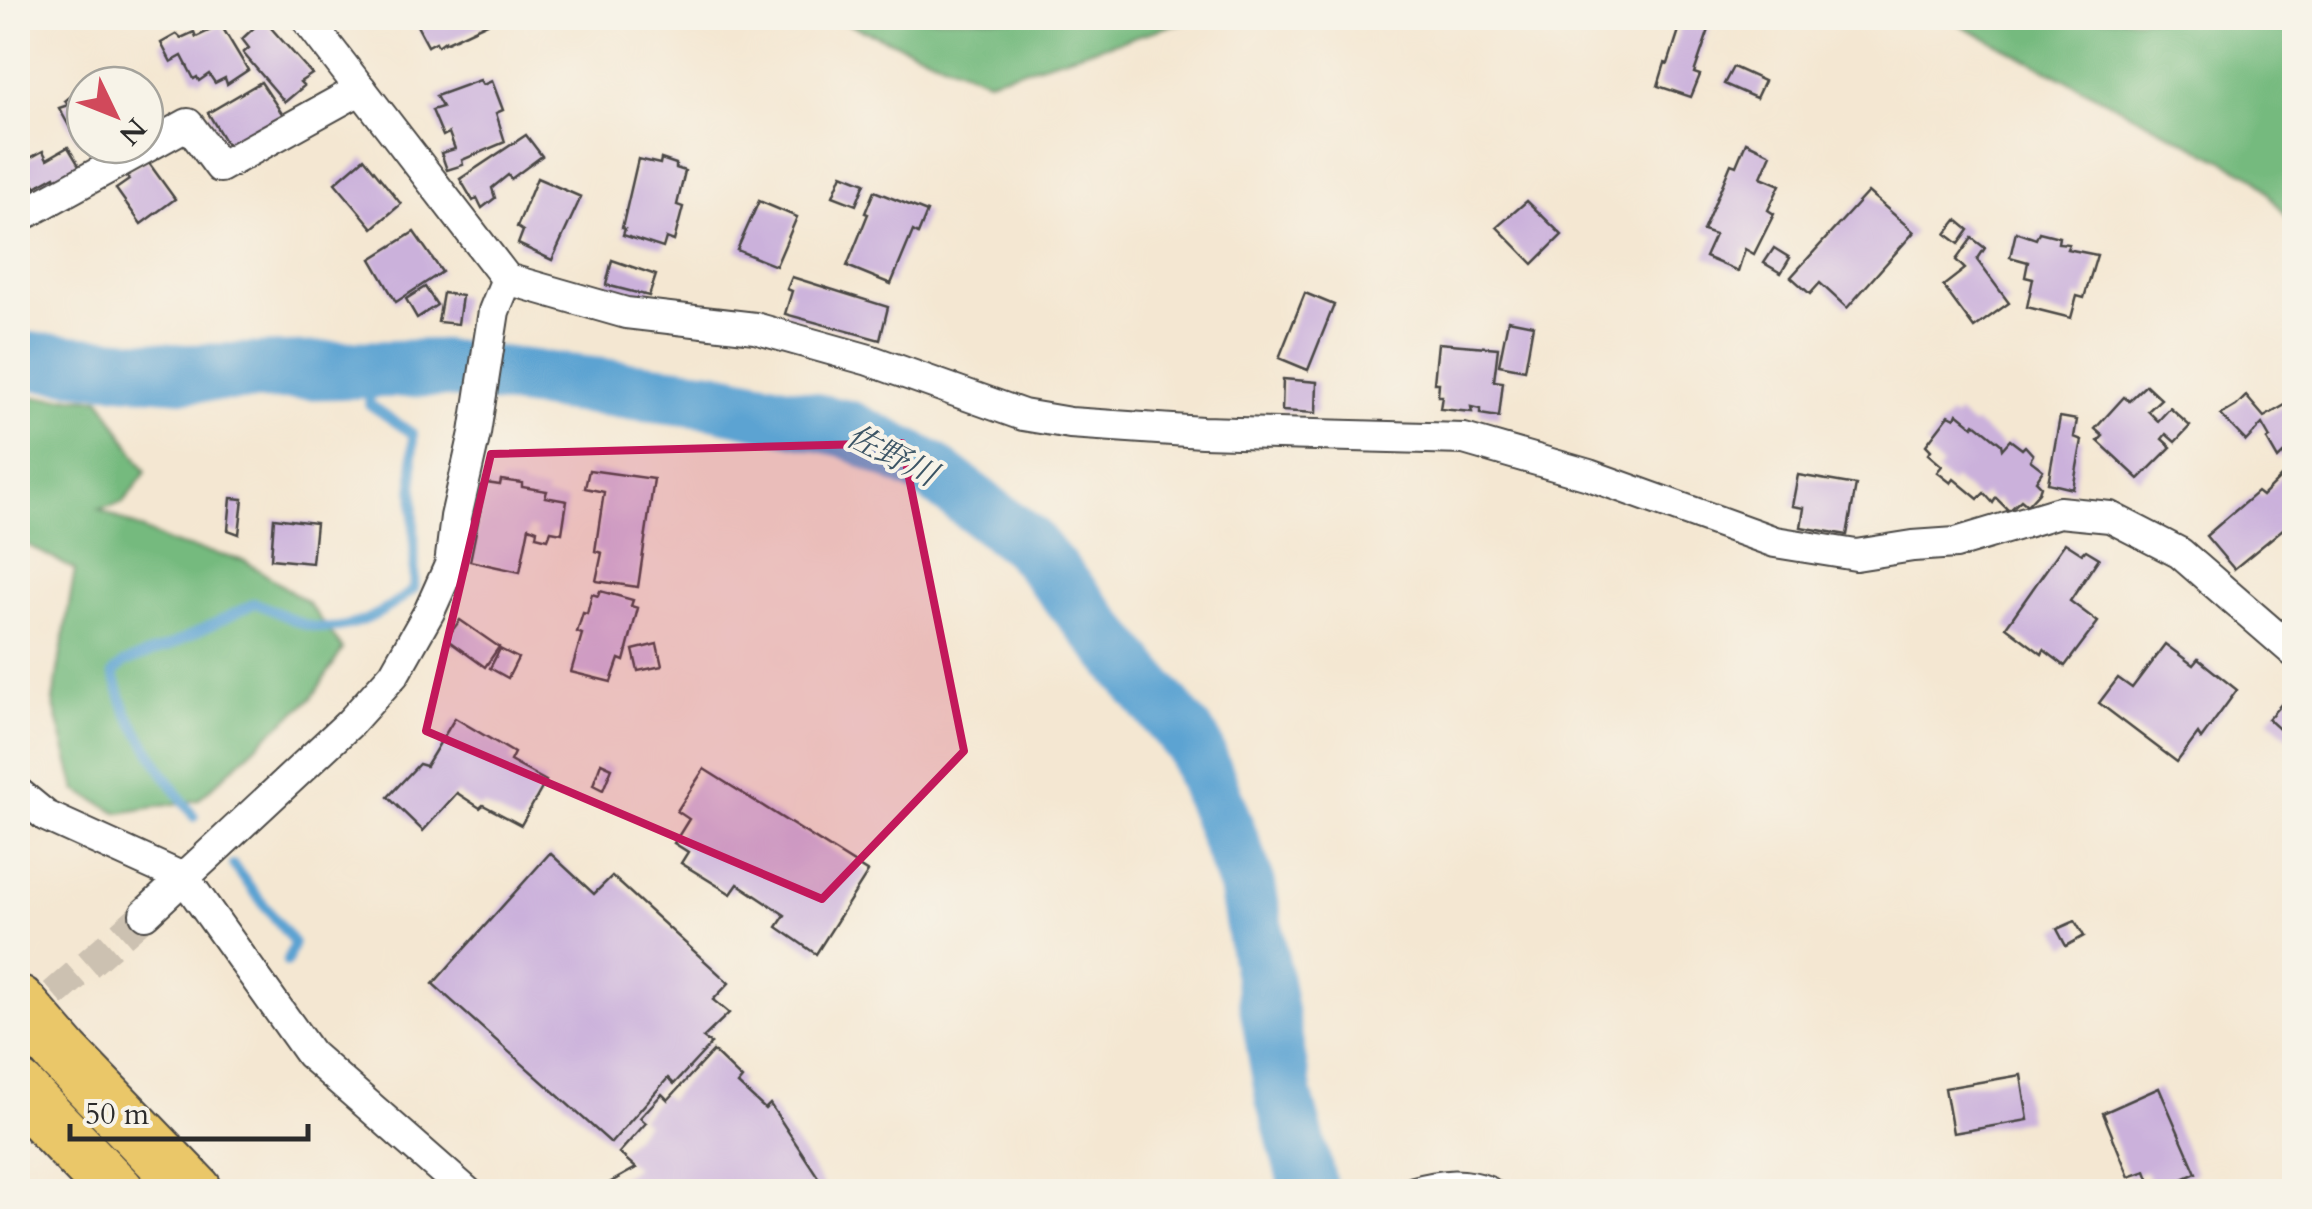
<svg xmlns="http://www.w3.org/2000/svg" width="2312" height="1209" font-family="Cardo,'Noto Serif JP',serif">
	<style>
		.forest { fill: #75ba7e; stroke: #507254; stroke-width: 2.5 }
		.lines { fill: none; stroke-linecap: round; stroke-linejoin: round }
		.stream { stroke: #5ca3d2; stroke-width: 10 }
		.river { stroke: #5ca3d2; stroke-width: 58 }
		.building { fill: #cbb1db }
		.minor-tunnel { stroke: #ccc1b1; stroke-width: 30; stroke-dasharray: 30 15; stroke-linecap: butt }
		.minor-casing { stroke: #494744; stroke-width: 34 }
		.motorway-casing { stroke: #494744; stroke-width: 59 }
		.minor { stroke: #fff; stroke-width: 30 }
		.motorway { stroke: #eac769; stroke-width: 55 }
		.marked { fill: #c2185b; fill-opacity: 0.2; stroke: #c2185b; stroke-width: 8; stroke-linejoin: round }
		.labels { text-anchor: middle; stroke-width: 8; stroke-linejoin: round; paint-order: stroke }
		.water-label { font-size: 32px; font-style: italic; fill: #3c5565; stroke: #f7f3e8 }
	</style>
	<rect width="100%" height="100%" fill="#f7f3e8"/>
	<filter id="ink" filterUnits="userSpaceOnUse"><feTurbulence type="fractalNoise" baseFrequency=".01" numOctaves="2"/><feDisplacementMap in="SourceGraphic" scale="20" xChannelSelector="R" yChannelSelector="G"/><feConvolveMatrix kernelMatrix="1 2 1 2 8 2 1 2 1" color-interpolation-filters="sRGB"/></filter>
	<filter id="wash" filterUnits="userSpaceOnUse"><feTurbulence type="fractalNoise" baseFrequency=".0048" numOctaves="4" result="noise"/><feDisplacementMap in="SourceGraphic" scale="40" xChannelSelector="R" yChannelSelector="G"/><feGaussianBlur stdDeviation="2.25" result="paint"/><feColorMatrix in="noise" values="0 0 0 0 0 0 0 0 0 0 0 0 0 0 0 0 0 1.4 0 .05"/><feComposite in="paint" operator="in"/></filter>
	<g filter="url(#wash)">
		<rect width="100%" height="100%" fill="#f4e7d2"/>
		<!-- forest -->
		<g class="forest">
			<polygon points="833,18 1197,18 988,80"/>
			<polygon points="1947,18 2294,18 2294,227 2256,178"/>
			<polygon points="18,397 100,398 146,472 123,503 99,509 168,542 245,561 307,602 343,649 312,698 269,734 198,800 119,813 76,790 53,701 75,570 18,540"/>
		</g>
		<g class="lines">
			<!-- stream -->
			<g class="stream">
				<path d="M194,817L162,771L126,711L113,673L124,663L169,646L255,603C272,609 289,619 306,625C345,636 385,613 414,589C416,537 412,486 413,434L369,404L372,369"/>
				<polyline points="233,865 294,943 287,962"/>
			</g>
			<!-- river -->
			<polyline class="river" points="18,360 184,373 441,368 712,400 848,429 928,469 1027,543 1193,744 1247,885 1284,1097 1310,1192"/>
		</g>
		<g id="blocks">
			<!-- building -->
			<g class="building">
				<polygon points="413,18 498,18 445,43 445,41 438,46 436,42 428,46"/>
				<polygon points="1683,18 1713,18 1694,73 1700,75 1691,97 1658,86 1665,63 1668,64"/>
				<polygon points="263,19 312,74 300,82 304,86 285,102 243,53 249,48 242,39"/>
				<polygon points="221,25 248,70 227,84 225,78 215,83 209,74 199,81 197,77 194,79 182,56 171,62 161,43 177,34 181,38 194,32 196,37"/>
				<polygon points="1733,67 1764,81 1756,98 1724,84"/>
				<polygon points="480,80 483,85 492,81 503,110 496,113 505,142 462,160 463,165 447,170 441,153 455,149 449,133 443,136 432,110 442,107 436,96"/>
				<polygon points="261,82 283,115 229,148 208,113"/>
				<polygon points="81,88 85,93 85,138 78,142 59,108 68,105 65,101"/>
				<polygon points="526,135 542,156 511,179 508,175 492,188 495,198 482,208 477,198 473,201 460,179"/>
				<polygon points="1746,142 1771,154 1761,177 1780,185 1768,210 1774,214 1754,254 1745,249 1738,271 1705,257 1715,235 1703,231 1731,164 1736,166"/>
				<polygon points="68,147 80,167 57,181 55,176 35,187 21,163 43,151 47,159"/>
				<polygon points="364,158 401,204 373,228 335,183"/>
				<polygon points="146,159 175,199 141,224 116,189 129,180 125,174"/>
				<polygon points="638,159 660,164 661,159 676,164 676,168 685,171 677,205 683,207 674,241 666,238 663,248 623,235 625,229 622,228"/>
				<polygon points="842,174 865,183 856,205 833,196"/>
				<polygon points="537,178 581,197 552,260 518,244 523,231 517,227"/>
				<polygon points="874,191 927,212 918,234 913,231 891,284 847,266 868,214 865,213"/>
				<polygon points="1868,192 1914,232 1847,308 1820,283 1810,294 1791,277"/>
				<polygon points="759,201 797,217 776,266 737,250"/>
				<polygon points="1527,201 1562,235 1533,264 1497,227"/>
				<polygon points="1957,220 1969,230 1959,244 1946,234"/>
				<polygon points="414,232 442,272 396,302 371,259"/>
				<polygon points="2016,232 2036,239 2039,232 2059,237 2058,243 2069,244 2067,249 2097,255 2084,298 2077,296 2071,318 2027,307 2033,279 2025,277 2028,262 2010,257"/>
				<polygon points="1972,238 1985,248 1977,260 2009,303 1974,328 1943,286 1965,269 1956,260"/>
				<polygon points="1774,248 1790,258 1781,273 1764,263"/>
				<polygon points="612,260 656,275 649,296 606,285"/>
				<polygon points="792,277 888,307 880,340 785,314 792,291 787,289"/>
				<polygon points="425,287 437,305 417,318 406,299"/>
				<polygon points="443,293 462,296 458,324 438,322"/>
				<polygon points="1305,293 1334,305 1308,370 1279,358"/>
				<polygon points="1508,320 1533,325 1525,370 1499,365"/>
				<polygon points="1438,343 1498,348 1494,381 1503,382 1499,417 1480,414 1480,409 1471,407 1472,412 1440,409 1442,396 1438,396 1439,383 1434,383"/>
				<polygon points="1283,379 1317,382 1316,413 1282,411"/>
				<polygon points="2146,385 2161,399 2148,411 2158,421 2170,408 2190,426 2175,442 2166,434 2162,439 2171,447 2139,479 2098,441 2103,436 2095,429 2124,397 2129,401"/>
				<polygon points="2246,396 2264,417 2294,400 2294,475 2283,454 2278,459 2267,440 2270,438 2262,424 2246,441 2221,415 2236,406"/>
				<polygon points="1957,413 1973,426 1975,423 2001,444 2002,449 2010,440 2022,449 2025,446 2033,455 2030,460 2043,470 2036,481 2041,486 2039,492 2027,505 2021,500 2009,511 1996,498 1993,503 1984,493 1978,499 1954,479 1951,483 1937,472 1942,466 1928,454 1931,450 1926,445 1949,415 1955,418"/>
				<polygon points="2060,417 2077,420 2074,437 2082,440 2073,489 2048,483"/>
				<polygon points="589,470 654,479 638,587 596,581 602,553 595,551 604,492 585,488"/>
				<polygon points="2285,473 2294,485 2294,520 2234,569 2206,536 2257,492 2262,496"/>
				<polygon points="1798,475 1856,485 1847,535 1801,527 1804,508 1792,506"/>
				<polygon points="501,480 522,483 522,487 547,491 545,497 567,501 562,533 551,531 548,539 536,536 537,530 529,527 520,572 470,561 486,483 500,485"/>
				<polygon points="231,498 243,499 239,534 228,530"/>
				<polygon points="274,518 316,523 312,563 271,559"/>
				<polygon points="2065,543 2082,554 2086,550 2099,558 2070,601 2098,622 2065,666 2044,650 2042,654 2006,627"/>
				<polygon points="600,591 633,600 631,606 638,608 624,661 619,659 611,682 571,672 582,634 577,632 583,613 587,614 592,594 598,596"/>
				<polygon points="460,620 499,647 485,667 446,639"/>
				<polygon points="657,644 662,666 638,671 633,650"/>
				<polygon points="2165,644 2193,665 2198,659 2237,690 2201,739 2198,734 2177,762 2099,703 2118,678 2132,688"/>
				<polygon points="500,649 518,658 508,678 490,668"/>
				<polygon points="2294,690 2294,730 2288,737 2268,719"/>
				<polygon points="455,718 514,753 510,761 546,781 521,825 483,805 480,808 457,793 423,831 388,797 419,764 426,766"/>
				<polygon points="601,763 612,768 603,790 593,785"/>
				<polygon points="704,769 868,872 816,954 777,927 785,915 738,884 731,894 681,863 688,852 674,843 689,819 677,811"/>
				<polygon points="550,853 594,894 612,876 729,983 713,1000 729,1013 703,1038 711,1044 674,1084 668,1078 611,1143 433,984"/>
				<polygon points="2075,921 2084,936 2066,946 2057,929"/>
				<polygon points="713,1051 742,1079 738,1084 765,1109 770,1104 824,1186 814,1192 593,1192 636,1168 619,1153 646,1123 640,1118 662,1094 668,1100"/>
				<polygon points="2021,1075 2028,1120 1953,1133 1945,1088"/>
				<polygon points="2159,1088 2196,1173 2154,1192 2146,1171 2129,1177 2103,1113"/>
			</g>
		</g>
	</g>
	<g filter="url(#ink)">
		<use href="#blocks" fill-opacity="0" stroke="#494744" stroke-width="2.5"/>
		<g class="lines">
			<!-- minor-tunnel -->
			<polyline class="minor-tunnel" points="20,1024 145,914"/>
			<defs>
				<g id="minor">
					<polyline points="306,18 507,279 626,313 755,328 869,360 1023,415 1070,423 1202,432 1464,439 1589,475 1775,542 1856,555 1913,546 1956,543 2059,512 2110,517 2180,553 2294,652"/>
					<polyline points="28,212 188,124 220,167 361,89"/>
					<polyline points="18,793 46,816 185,879 310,1054 467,1192"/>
					<polyline points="145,914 349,724 394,674 429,612 450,565 456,517 475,433 494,311 507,279"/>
					<path d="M1414,1192C1439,1185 1463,1182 1488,1192"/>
				</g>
				<g id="motorway">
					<polyline points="18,1003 64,1056 195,1192"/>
					<polyline points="18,1089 117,1192"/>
				</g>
			</defs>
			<!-- minor casing -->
			<use href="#minor" class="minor-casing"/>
			<!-- motorway casing -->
			<use href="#motorway" class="motorway-casing"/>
			<!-- minor -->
			<use href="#minor" class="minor"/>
			<!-- motorway -->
			<use href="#motorway" class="motorway"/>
		</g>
	</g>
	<!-- marked area -->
	<path class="marked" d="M902,443L964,751L822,899L426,731L491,454Z"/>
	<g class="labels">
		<!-- water labels -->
		<g class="water-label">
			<text transform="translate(892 455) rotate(27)" y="11">佐野川</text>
		</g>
	</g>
	<!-- margin -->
	<rect width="2312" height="1209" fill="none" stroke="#f7f3e8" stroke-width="60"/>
	<!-- north arrow -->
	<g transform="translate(115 115) rotate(133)"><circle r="48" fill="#f7f3e8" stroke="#a5a39c" stroke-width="2.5"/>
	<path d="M0-8L18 38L0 25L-18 38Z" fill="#d1495b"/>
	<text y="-15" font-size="28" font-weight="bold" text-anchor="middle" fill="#2b2b2b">N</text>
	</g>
	<!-- scale -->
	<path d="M70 1124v15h238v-15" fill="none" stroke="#2b2b2b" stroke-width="5"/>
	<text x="85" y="1124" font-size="30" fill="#2b2b2b" stroke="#f7f3e8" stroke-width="8" paint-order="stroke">50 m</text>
</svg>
